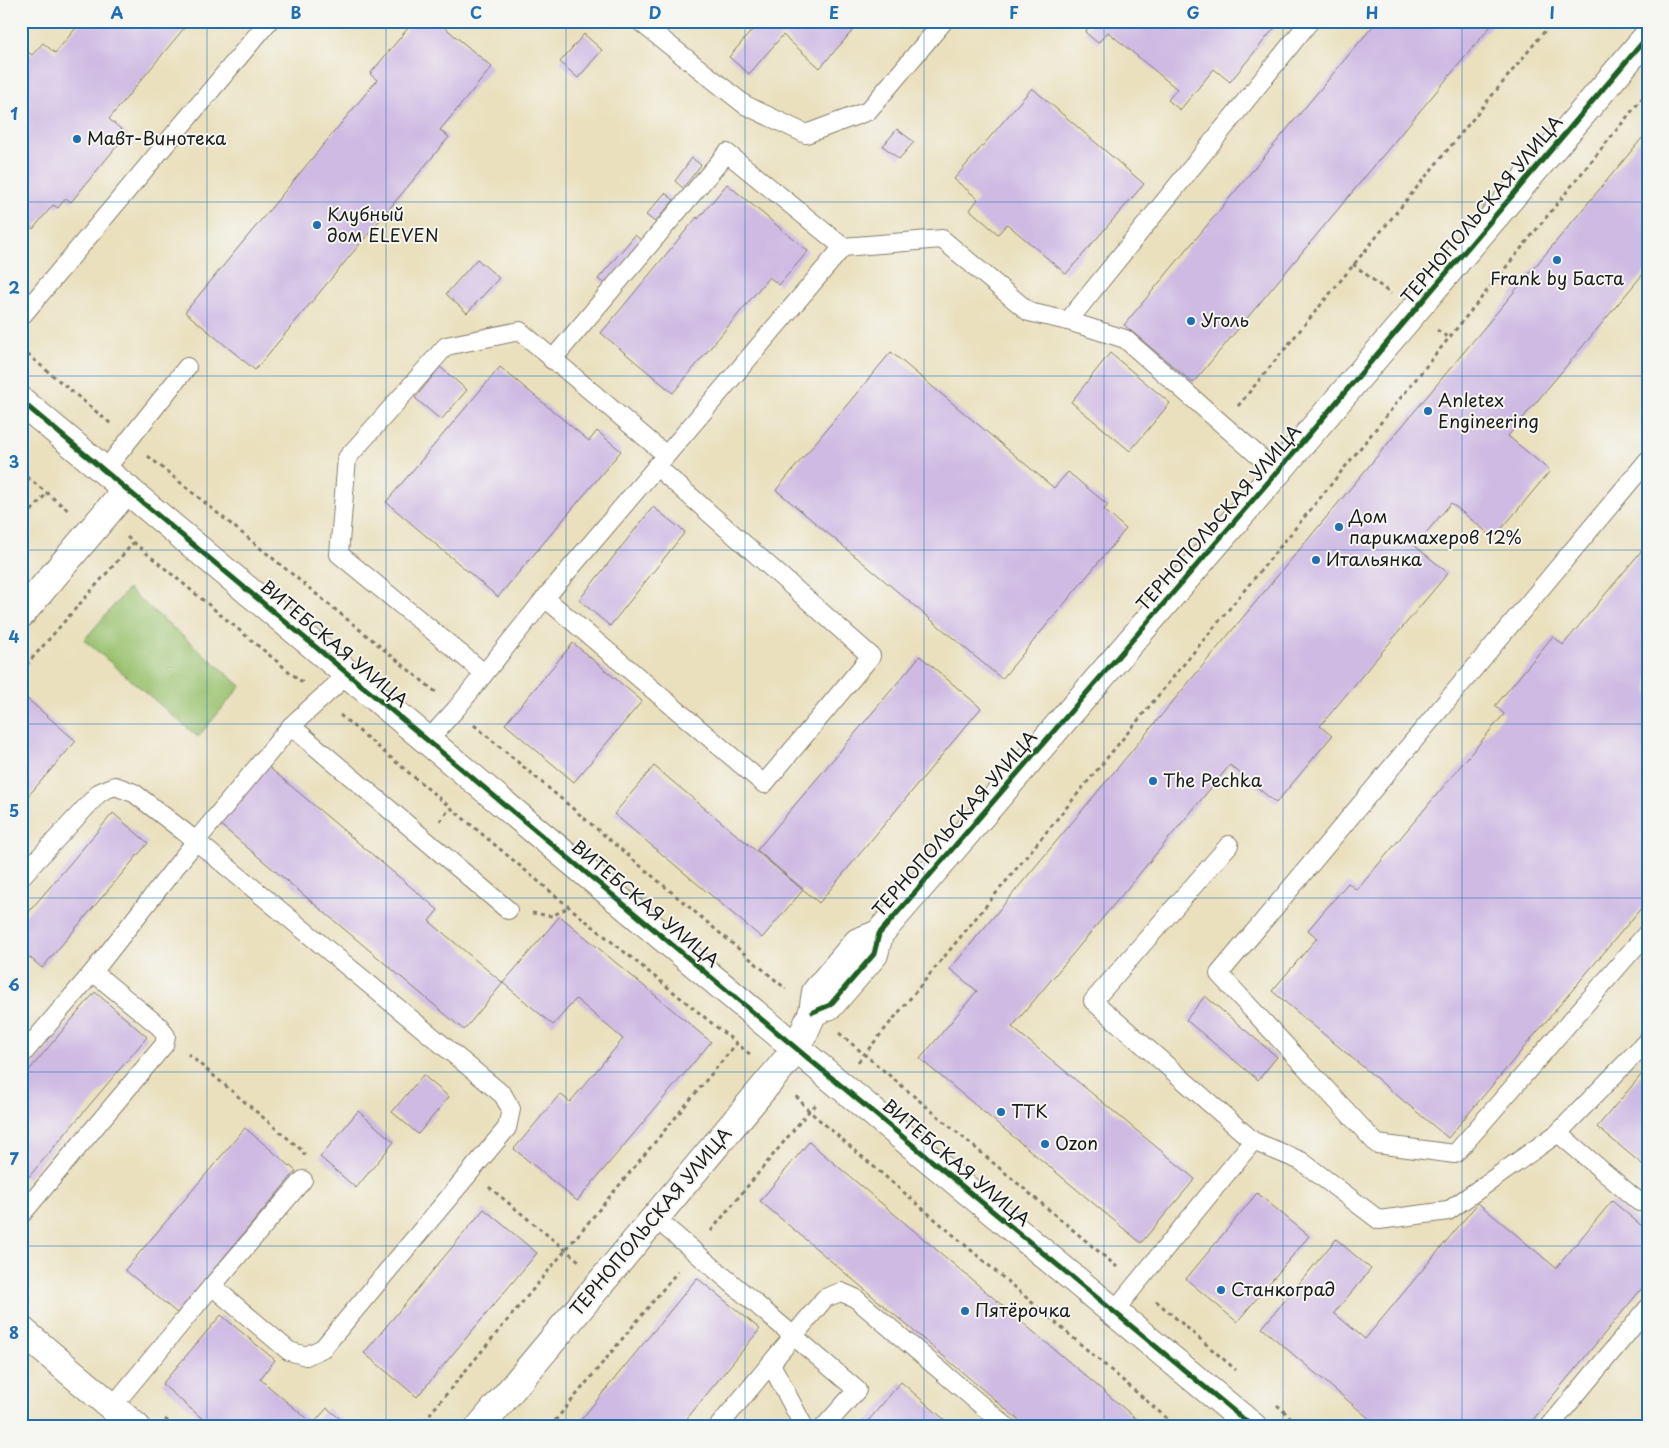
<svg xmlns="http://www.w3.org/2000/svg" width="1669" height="1448" font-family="'Playpen Sans',sans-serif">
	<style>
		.green { fill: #99c16d; stroke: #5a6e44 }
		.building { fill: #cfbae3 }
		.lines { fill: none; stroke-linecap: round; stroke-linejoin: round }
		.service-casing { stroke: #837e6c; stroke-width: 20 }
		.minor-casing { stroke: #837e6c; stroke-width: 30 }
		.path { stroke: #837e6c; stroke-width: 3; stroke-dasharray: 4 4; stroke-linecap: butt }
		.service { stroke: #fff; stroke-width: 18 }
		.minor { stroke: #fff; stroke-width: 28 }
		.cycleway-casing { stroke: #f6f6f2; stroke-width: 8 }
		.cycleway { stroke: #1b5e20; stroke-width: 5 }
		.grid { fill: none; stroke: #1f6fb2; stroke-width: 1; stroke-opacity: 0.55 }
		.poi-dot { fill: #1f6fb2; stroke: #f6f6f2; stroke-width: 2 }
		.labels { text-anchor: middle; stroke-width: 4; stroke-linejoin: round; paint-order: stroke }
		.poi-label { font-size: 18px; fill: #1c1c1c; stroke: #f6f6f2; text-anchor: start }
		.street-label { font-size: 18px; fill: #1c1c1c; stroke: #f6f6f2 }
		.neatline { fill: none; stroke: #1f6fb2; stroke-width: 2 }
		.grid-label { font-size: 16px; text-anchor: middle; font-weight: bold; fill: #1f6fb2 }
	</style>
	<rect width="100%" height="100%" fill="#f6f6f2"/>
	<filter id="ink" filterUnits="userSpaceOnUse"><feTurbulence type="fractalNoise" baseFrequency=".02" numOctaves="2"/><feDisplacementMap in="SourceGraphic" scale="10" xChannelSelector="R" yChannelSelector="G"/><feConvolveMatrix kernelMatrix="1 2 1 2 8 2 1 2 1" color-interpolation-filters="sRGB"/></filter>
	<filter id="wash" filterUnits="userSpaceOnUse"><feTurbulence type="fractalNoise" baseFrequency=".0096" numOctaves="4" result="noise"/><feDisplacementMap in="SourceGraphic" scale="20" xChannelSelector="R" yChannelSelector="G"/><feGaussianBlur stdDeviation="1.12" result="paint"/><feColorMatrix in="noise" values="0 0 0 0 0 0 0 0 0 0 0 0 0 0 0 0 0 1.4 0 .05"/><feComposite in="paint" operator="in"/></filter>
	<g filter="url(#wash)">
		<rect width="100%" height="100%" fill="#eae0bd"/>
		<!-- green -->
		<polygon class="green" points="128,589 241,686 198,737 84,640"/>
		<g id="blocks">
			<!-- building -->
			<g class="building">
				<polygon points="82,21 190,21 109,119 127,134 71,202 66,198 58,208 53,205 33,229 21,220 21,47 32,55 43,43 55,53"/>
				<polygon points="414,21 437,21 492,67 440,130 449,137 255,370 185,312 377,80 370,74"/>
				<polygon points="760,21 861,21 820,68 783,35 749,74 729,57"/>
				<polygon points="1094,21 1280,21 1230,82 1214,69 1180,110 1168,100 1177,89 1108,32 1098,43 1085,32"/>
				<polygon points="1377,21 1495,21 1193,383 1124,325"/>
				<polygon points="584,34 602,50 578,78 560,62"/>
				<polygon points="1032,88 1144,184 1066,274 1007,224 998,234 970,210 978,199 954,179"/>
				<polygon points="897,129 914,142 899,159 883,146"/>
				<polygon points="1648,131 1648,268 1508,436 1550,471 1494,538 1451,503 1415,546 1448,573 1320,726 1332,736 1276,803 1230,765 1012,1027 1195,1179 1141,1243 920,1059 977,991 950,969"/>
				<polygon points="692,158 701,165 683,188 675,181"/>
				<polygon points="727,184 808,251 779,285 769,277 673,393 601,333 697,217 698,219"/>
				<polygon points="665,193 674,200 655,222 646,215"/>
				<polygon points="635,235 643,242 606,285 598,279"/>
				<polygon points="477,259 499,278 467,313 446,294"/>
				<polygon points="891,352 1054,488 1068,472 1108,505 1104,510 1126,529 1002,679 776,490"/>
				<polygon points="1110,353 1170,403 1130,451 1071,402"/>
				<polygon points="440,367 467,390 441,420 415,398"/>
				<polygon points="500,367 589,441 597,431 621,451 498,597 386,502"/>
				<polygon points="653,507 685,532 610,626 579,600"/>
				<polygon points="1648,543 1648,900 1448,1138 1272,991 1317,938 1308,930 1348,883 1357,890 1504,714 1495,706 1553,636 1563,645"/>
				<polygon points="573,643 642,701 574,782 505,724"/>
				<polygon points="920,656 981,708 819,903 757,850"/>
				<polygon points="24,696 76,741 21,804 21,700"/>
				<polygon points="265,764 438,910 429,921 503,983 560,916 711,1042 577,1201 514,1149 560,1094 570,1102 623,1039 576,999 553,1025 503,983 464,1030 217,822"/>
				<polygon points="654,766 803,890 762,938 614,814"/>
				<polygon points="113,813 148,843 42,968 21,950 21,921"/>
				<polygon points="95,992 147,1037 27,1179 21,1174 21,1080"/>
				<polygon points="1205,996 1277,1057 1258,1080 1186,1020"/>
				<polygon points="1648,1067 1648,1169 1597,1127"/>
				<polygon points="423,1075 449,1097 418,1134 392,1112"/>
				<polygon points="358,1111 394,1142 356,1188 320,1157"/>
				<polygon points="245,1128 296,1171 177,1313 125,1270"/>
				<polygon points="809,1142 1146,1427 1027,1427 760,1201"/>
				<polygon points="1257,1193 1309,1236 1237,1322 1186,1279"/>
				<polygon points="1612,1201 1648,1231 1648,1281 1527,1427 1379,1427 1262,1328 1336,1239 1371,1269 1334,1313 1365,1339 1478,1203 1556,1268"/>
				<polygon points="484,1209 537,1253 417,1397 364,1353"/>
				<polygon points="697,1278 760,1329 680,1427 575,1427"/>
				<polygon points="221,1315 275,1360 260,1379 313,1424 327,1408 350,1427 212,1427 162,1384"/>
				<polygon points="901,1382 953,1427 863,1427"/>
				<polygon points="1648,1413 1648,1427 1636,1427"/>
			</g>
		</g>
	</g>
	<g filter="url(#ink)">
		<use href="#blocks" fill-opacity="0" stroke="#837e6c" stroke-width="1"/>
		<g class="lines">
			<defs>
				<g id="service">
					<polyline points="639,21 745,105 806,134 868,111 944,21"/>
					<polyline points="21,317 269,21"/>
					<polyline points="1068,321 1310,21"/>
					<polyline points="552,360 727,153 843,247"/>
					<polyline points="1648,460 1219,974 1377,1144 1455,1154 1648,932"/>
					<polyline points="105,470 187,367"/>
					<polyline points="545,598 764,784 871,656 656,466"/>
					<polyline points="484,673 339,554 347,458 446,346 520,331 666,455"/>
					<polyline points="291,726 508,910"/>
					<polyline points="428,740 456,709 545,598 843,247 942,239 1029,312 1068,321 1125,339 1277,472"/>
					<polyline points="1229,845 1093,1001 1253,1141 1301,1161 1379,1220 1448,1211 1558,1133 1648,1040"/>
					<polyline points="21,877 100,792 115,786 134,793 196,841 503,1095 511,1109 507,1128 323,1348 306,1356 289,1351 212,1286 112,1407"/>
					<polyline points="21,1056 93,972 196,841 291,726 348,674"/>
					<polyline points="1558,1133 1639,1202"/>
					<polyline points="21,1215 164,1045 166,1036 160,1027 93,972"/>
					<polyline points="655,1218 857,1390 824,1427"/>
					<polyline points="212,1286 303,1180"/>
					<polyline points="1114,1311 1253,1141"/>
					<polyline points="771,1364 804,1427"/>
					<polyline points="718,1427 825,1298 841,1292 855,1298 1007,1427"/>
					<polyline points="1549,1427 1648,1308"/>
				</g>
				<g id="minor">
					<polyline points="21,401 839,1084 1253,1427"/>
					<polyline points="21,614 127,489"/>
					<polyline points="813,1012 830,1005 874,954 879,934 1277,472 1648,36"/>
					<polyline points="21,1330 136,1427"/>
					<polyline points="480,1427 797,1048 813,1012 816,992 858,942 879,934"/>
				</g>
			</defs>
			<!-- service casing -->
			<use href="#service" class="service-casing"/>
			<!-- minor casing -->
			<use href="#minor" class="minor-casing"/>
			<!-- path -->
			<g class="path">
				<polyline points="1353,264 1391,294"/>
				<polyline points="1437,330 1449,338"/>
				<polyline points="21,349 111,424"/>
				<polyline points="1238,406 1553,21"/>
				<polyline points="148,456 437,693"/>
				<polyline points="21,472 69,511"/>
				<polyline points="21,523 47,493"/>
				<polyline points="127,537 303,683"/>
				<polyline points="21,671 134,542"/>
				<polyline points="340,715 569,907 751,1055"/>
				<polyline points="474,725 786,989"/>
				<polyline points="440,821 450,808"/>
				<polyline points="532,913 552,916 569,907"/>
				<polyline points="839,1033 1117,1267"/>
				<polyline points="188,1054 304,1152 304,1156"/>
				<polyline points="858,1062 1320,498 1648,91"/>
				<polyline points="796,1096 809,1111 1177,1427"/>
				<polyline points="489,1187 579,1261"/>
				<polyline points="711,1231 809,1111 817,1104"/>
				<polyline points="1156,1301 1236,1370"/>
				<polyline points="1277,1405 1301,1427"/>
				<polyline points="165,1419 174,1427"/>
				<polyline points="419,1427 737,1043"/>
				<polyline points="550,1427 678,1271"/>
			</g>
			<!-- service -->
			<use href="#service" class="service"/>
			<!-- minor -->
			<use href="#minor" class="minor"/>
			<defs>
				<g id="cycleway">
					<polyline points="21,401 839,1084 1253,1427"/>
					<polyline points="813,1012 830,1005 874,954 879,934 1277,472 1648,36"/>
				</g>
			</defs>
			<!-- cycleway casing -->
			<use href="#cycleway" class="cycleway-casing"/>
			<!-- cycleway -->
			<use href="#cycleway" class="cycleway"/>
		</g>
	</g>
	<!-- grid -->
	<path class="grid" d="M207,21V1427M386,21V1427M566,21V1427M745,21V1427M924,21V1427M1104,21V1427M1283,21V1427M1462,21V1427M21,202H1648M21,376H1648M21,550H1648M21,724H1648M21,898H1648M21,1072H1648M21,1246H1648"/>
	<!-- markers -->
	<g class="poi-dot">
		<circle cx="77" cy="139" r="5"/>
		<circle cx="317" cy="225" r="5"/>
		<circle cx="1557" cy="260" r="5"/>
		<circle cx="1191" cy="321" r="5"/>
		<circle cx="1428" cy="411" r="5"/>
		<circle cx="1339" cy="527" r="5"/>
		<circle cx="1316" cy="560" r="5"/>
		<circle cx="1153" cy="781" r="5"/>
		<circle cx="1001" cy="1112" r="5"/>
		<circle cx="1045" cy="1144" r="5"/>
		<circle cx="1221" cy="1290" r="5"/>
		<circle cx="965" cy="1311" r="5"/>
	</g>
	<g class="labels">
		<!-- poi labels -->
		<g class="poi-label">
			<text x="87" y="145">Мавт-Винотека</text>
			<text x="327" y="221">Клубный<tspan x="327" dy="21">дом ELEVEN</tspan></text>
			<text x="1557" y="285" text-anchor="middle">Frank by Баста</text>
			<text x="1201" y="327">Уголь</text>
			<text x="1438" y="407">Anletex<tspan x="1438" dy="21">Engineering</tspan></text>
			<text x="1349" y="523">Дом<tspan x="1349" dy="21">парикмахеров 12%</tspan></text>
			<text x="1326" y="566">Итальянка</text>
			<text x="1163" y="787">The Pechka</text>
			<text x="1011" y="1118">ТТК</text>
			<text x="1055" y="1150">Ozon</text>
			<text x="1231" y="1296">Станкоград</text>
			<text x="975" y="1317">Пятёрочка</text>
		</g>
		<!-- street labels -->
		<g class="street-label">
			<text transform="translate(1482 210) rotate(-50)" y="6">ТЕРНОПОЛЬСКАЯ УЛИЦА</text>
			<text transform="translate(1219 518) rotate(-49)" y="6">ТЕРНОПОЛЬСКАЯ УЛИЦА</text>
			<text transform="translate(334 644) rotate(40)" y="6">ВИТЕБСКАЯ УЛИЦА</text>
			<text transform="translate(955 824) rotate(-49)" y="6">ТЕРНОПОЛЬСКАЯ УЛИЦА</text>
			<text transform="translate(645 904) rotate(40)" y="6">ВИТЕБСКАЯ УЛИЦА</text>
			<text transform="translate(956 1163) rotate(40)" y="6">ВИТЕБСКАЯ УЛИЦА</text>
			<text transform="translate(651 1222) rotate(-50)" y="6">ТЕРНОПОЛЬСКАЯ УЛИЦА</text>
		</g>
	</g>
	<!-- margin -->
	<rect width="1669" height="1448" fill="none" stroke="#f6f6f2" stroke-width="55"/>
	<rect x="28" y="28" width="1614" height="1392" class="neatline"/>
	<g class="grid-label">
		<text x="117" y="19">A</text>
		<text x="296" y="19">B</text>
		<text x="476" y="19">C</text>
		<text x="655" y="19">D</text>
		<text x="834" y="19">E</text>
		<text x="1014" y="19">F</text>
		<text x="1193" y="19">G</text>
		<text x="1372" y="19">H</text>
		<text x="1552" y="19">I</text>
		<text x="14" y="120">1</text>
		<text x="14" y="294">2</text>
		<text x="14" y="468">3</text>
		<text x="14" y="643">4</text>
		<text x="14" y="817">5</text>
		<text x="14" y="991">6</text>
		<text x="14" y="1165">7</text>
		<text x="14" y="1339">8</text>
	</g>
</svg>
